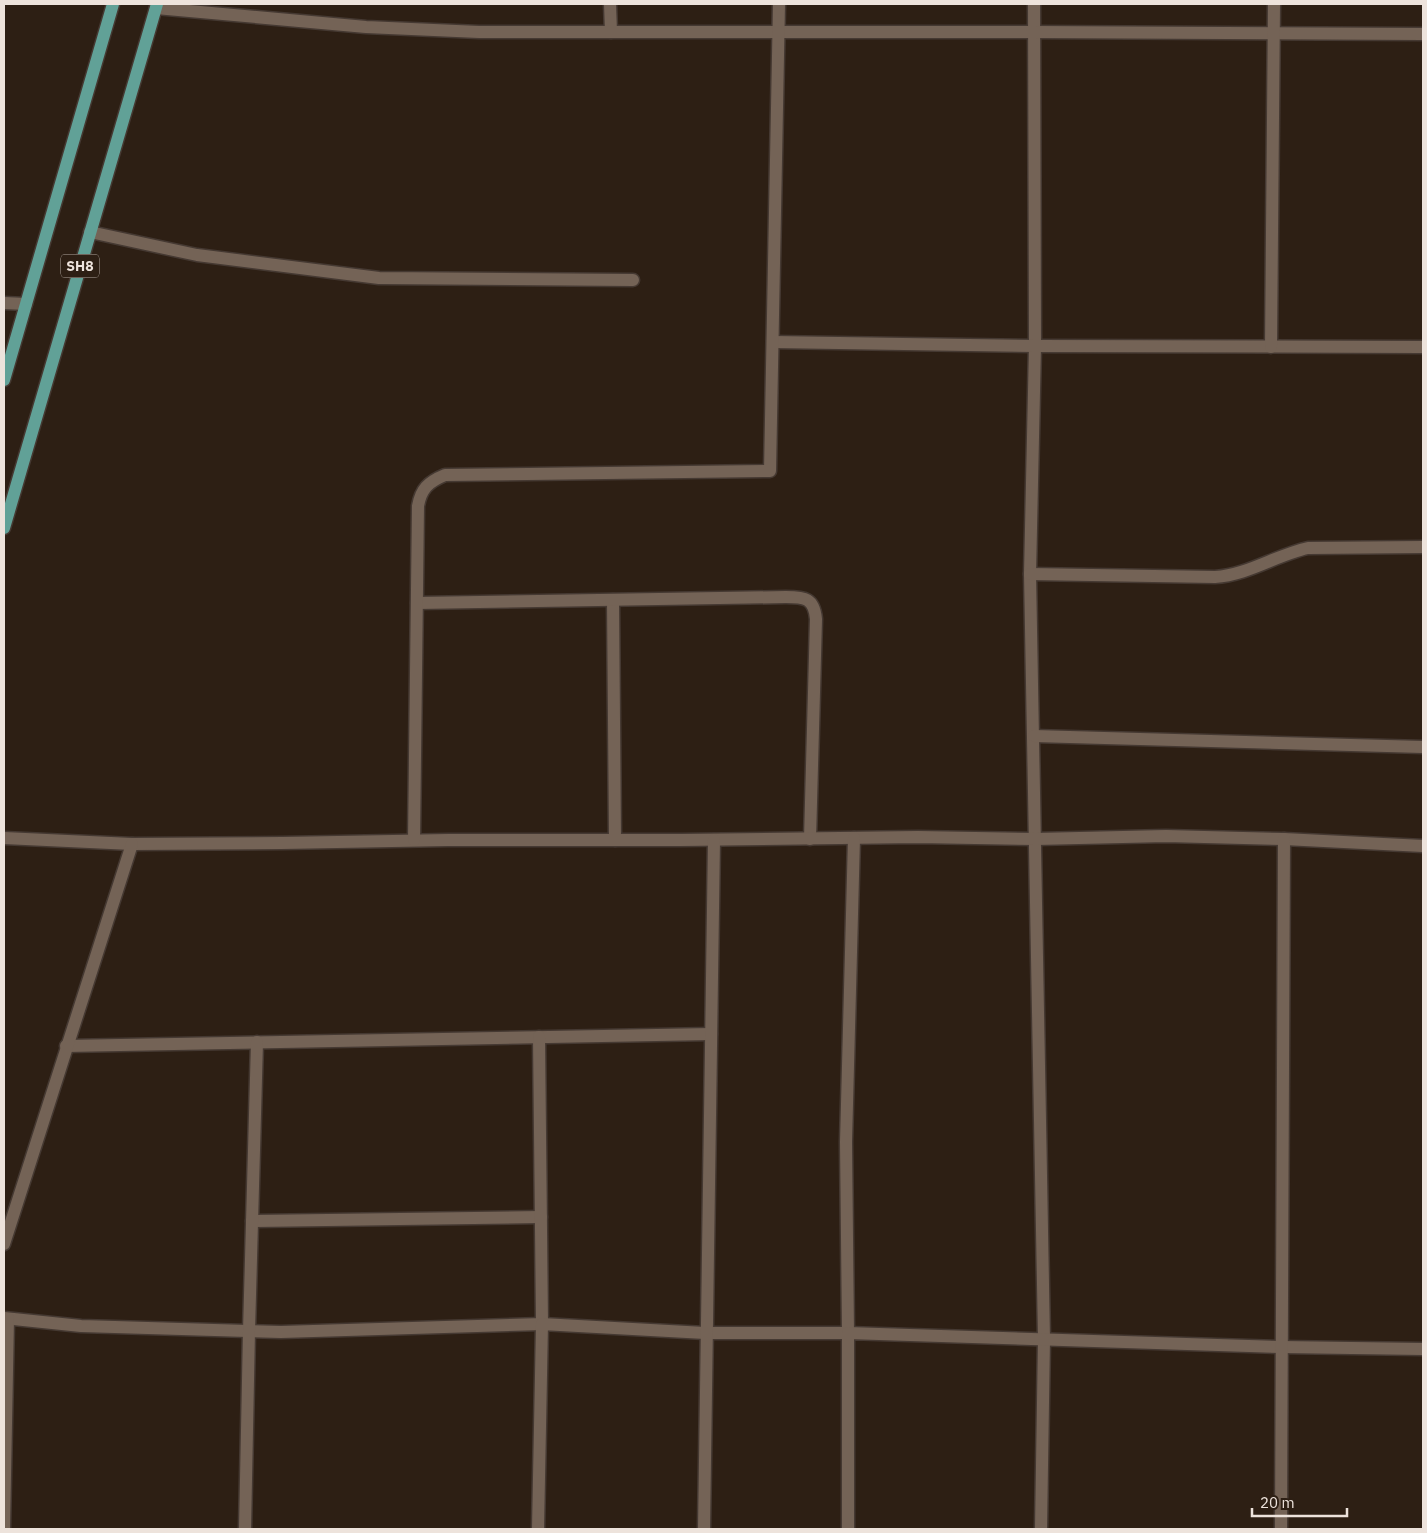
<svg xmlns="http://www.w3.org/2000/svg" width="1427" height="1533" font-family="'IBM Plex Sans',sans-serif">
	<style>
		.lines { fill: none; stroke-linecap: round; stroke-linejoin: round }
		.minor-casing { stroke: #453932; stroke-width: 15 }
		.major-casing { stroke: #453932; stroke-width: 15 }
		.minor { stroke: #746356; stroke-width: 12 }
		.major { stroke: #61a197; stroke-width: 12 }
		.labels { text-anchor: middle; stroke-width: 4; stroke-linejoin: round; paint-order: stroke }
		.shield { fill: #2d1f14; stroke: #b3a8a0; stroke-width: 1 }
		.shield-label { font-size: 14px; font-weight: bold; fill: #ede3dc }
	</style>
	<rect width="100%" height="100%" fill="#2d1f14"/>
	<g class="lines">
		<defs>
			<g id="minor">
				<polyline points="610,4 611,32"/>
				<polyline points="1034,4 1035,346 1030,574 1044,1339 1041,1529"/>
				<polyline points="156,8 366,27 479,32 1034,32 1423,34"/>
				<polyline points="90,232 197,255 379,278 633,280"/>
				<polyline points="4,303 26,304"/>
				<polyline points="773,342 1035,346 1423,347"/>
				<polyline points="1271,347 1274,4"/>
				<path d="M1030,574L1215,577C1248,575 1276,555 1308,548L1423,547"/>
				<polyline points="613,600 615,840"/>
				<path d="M417,603L786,597C805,597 814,598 816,619L810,839"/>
				<polyline points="1034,736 1423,747"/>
				<polyline points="4,838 132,844 282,843 448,840 681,840 918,837 1036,839 1166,836 1284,839 1423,846"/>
				<path d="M414,840L418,506C421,489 428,482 445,475L770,471L779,4"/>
				<polyline points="66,1046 711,1034"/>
				<polyline points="252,1221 541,1217"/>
				<polyline points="4,1244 132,844"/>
				<polyline points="4,1318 81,1326 281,1332 542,1324 539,1037"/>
				<polyline points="4,1528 8,1319"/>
				<polyline points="245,1529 249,1331 257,1042"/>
				<polyline points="538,1529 542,1324 705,1333 848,1333 846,1142 854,838"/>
				<polyline points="704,1529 714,840"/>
				<polyline points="848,1529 848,1333 1281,1347 1423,1349"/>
				<polyline points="1281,1529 1284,839"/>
			</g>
			<g id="major">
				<polyline points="4,380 113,4"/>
				<polyline points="4,528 157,4"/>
			</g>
		</defs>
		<!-- minor casing -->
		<use href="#minor" class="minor-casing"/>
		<!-- major casing -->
		<use href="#major" class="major-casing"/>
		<!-- minor -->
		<use href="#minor" class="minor"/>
		<!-- major -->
		<use href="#major" class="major"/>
	</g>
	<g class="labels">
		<!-- shield labels -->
		<rect class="shield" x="61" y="254.5" width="38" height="23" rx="4"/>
		<g class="shield-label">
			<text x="80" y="271">SH8</text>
		</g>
	</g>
	<!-- border -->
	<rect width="1427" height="1533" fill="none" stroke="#ede3dc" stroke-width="10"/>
	<!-- scale -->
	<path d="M1252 1508v8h95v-8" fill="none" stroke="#ede3dc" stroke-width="2.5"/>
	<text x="1260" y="1508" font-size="15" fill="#ede3dc" stroke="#2d1f14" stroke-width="4" paint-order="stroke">20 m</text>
</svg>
